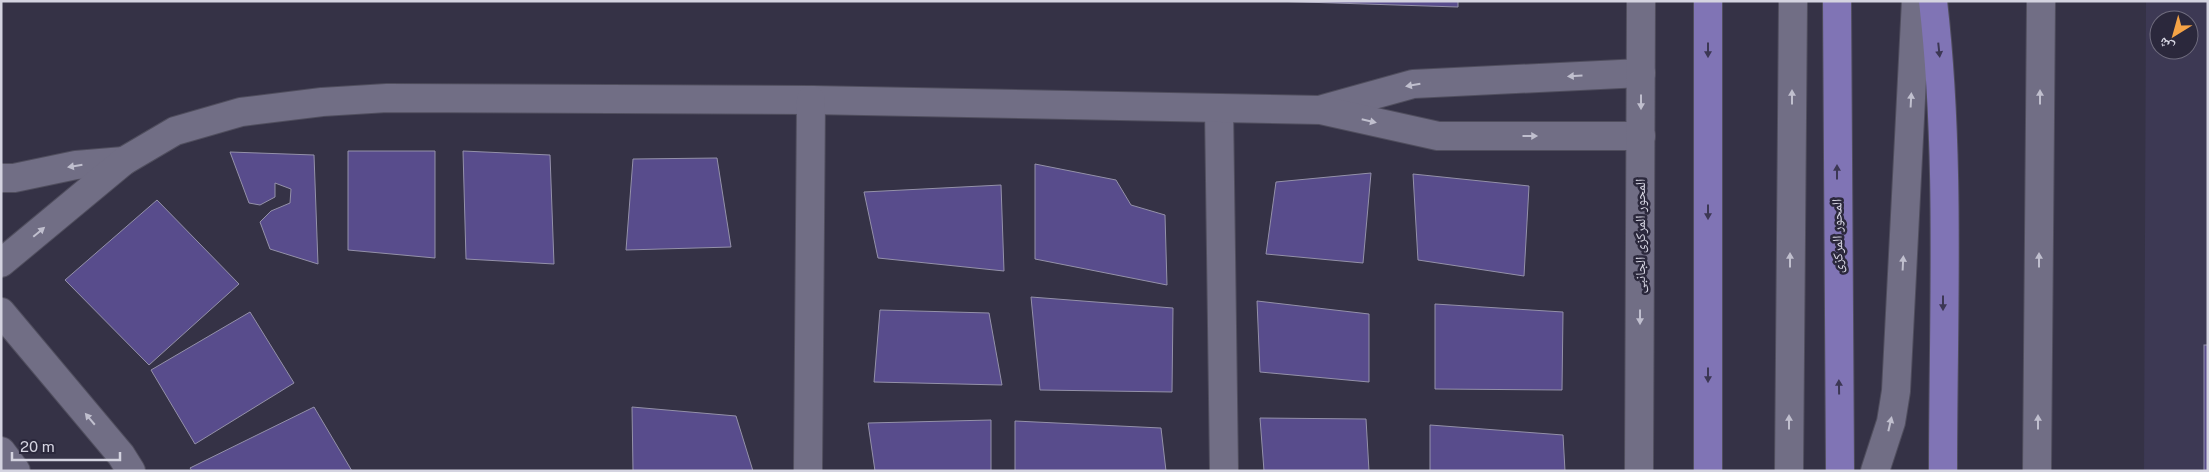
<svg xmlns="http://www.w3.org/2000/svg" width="2209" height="472" font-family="'Public Sans','Noto Naskh Arabic',sans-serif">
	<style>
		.built { fill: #3d3954; fill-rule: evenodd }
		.building { fill: #584c8c; stroke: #9491a9 }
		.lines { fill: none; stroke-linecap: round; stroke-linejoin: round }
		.minor-casing { stroke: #504e5e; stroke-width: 30 }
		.tertiary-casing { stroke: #504e5e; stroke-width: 30 }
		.secondary-casing { stroke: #504e5e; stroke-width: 30 }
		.trunk-casing { stroke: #504e5e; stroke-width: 30 }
		.minor { stroke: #716e85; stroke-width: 28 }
		.tertiary { stroke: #716e85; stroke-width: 28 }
		.secondary { stroke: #716e85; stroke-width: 28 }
		.trunk { stroke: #8074b5; stroke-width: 28 }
		.oneway { fill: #3c3754 }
		.oneway2 { fill: #c0bfce }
		.labels { text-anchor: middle; stroke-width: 5; stroke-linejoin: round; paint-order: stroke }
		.street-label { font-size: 14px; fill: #d4d3e0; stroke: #2b283c }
	</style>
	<rect width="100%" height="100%" fill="#353246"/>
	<!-- built -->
	<path class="built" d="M2146,1H2208V471H2144ZM2159,20H2189V50H2159Z"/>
	<!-- building -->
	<g class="building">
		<polygon points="1272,1 1458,1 1458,7"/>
		<polygon points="348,151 435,151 435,258 348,250"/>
		<polygon points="463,151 550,155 554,264 466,259"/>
		<polygon points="230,152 314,155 318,264 270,249 260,222 271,211 290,203 291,189 275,183 275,197 260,205 249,203"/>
		<polygon points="717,158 731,247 626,250 633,159"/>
		<polygon points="1035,164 1116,180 1131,205 1165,215 1167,285 1035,259"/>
		<polygon points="1371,173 1363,263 1266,254 1276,182"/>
		<polygon points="1413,174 1529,186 1524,276 1418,260"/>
		<polygon points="1001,185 1004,271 878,258 864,192"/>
		<polygon points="157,200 239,284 149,365 65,280"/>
		<polygon points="1031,297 1173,308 1172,392 1040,390"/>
		<polygon points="1257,301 1369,314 1369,382 1260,372"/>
		<polygon points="1435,304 1563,312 1562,390 1435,389"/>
		<polygon points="880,310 989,313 1002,385 874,382"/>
		<polygon points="250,312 294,383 195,444 151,370"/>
		<rect x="2204" y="345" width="4" height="126"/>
		<polygon points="314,407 352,471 192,471 190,468"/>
		<polygon points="632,407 736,416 753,471 633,471"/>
		<polygon points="1260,418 1366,419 1369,471 1264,471"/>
		<polygon points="991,420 991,471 875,471 868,423"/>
		<polygon points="1015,421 1161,428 1166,471 1015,471"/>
		<polygon points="1430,425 1563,435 1565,471 1430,471"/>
	</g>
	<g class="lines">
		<defs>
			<g id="minor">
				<polyline points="1219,108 1224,471"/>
				<polyline points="1323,109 1413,84 1641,73"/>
				<polyline points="1,178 14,178 76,165 124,161"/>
				<polyline points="1,263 124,161 175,131 241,112 322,102 387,98 811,100 1321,110 1438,136 1641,136"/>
				<polyline points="808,471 811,100"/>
				<polyline points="1789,471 1793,1"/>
				<polyline points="2037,471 2041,1"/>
			</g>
			<g id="tertiary">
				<polyline points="1,312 121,455 131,471"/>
				<polyline points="1,451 16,471"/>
			</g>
			<g id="secondary">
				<polyline points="1639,471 1641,1"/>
				<polyline points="1875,471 1891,422 1896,391 1916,1"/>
			</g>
			<g id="trunk">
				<polyline points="1837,1 1840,471"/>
				<path d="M1933,1C1951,156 1943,315 1943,471"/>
				<polyline points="1708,471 1708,1"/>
			</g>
		</defs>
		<!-- minor casing -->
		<use href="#minor" class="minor-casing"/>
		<!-- tertiary casing -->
		<use href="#tertiary" class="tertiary-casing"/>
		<!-- secondary casing -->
		<use href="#secondary" class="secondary-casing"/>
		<!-- trunk casing -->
		<use href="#trunk" class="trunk-casing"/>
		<!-- minor -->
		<use href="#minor" class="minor"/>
		<!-- tertiary -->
		<use href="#tertiary" class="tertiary"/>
		<!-- secondary -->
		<use href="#secondary" class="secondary"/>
		<!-- trunk -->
		<use href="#trunk" class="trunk"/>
	</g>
	<!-- one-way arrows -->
	<defs><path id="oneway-solid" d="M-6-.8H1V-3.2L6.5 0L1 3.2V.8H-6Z" transform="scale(1.25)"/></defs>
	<g class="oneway">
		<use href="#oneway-solid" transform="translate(1708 50) rotate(90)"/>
		<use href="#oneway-solid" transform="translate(1939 50) rotate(84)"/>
		<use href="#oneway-solid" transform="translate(1837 172) rotate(-90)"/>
		<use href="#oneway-solid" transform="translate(1708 212) rotate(90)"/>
		<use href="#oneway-solid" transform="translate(1943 303) rotate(90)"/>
		<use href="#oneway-solid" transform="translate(1708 375) rotate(90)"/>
		<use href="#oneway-solid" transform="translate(1839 387) rotate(-91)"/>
	</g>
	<g class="oneway2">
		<use href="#oneway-solid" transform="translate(1575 76) rotate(177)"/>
		<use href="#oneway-solid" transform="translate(1413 85) rotate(170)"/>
		<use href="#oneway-solid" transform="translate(1792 97) rotate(-90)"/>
		<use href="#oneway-solid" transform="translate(2040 97) rotate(-90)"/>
		<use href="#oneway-solid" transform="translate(1911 100) rotate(-87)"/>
		<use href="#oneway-solid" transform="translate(1641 102) rotate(90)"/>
		<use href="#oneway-solid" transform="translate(1369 121) rotate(13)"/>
		<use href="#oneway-solid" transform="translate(1530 136)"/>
		<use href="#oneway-solid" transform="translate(75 166) rotate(171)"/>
		<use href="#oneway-solid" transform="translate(39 232) rotate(-40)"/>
		<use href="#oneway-solid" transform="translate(1790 260) rotate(-90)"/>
		<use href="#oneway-solid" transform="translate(2039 260) rotate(-90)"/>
		<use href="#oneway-solid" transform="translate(1903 263) rotate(-87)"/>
		<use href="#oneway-solid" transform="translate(1640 317) rotate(90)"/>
		<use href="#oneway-solid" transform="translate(90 419) rotate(-130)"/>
		<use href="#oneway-solid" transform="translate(1789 422) rotate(-90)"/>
		<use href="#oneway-solid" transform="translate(2038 422) rotate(-90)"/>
		<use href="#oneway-solid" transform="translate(1890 424) rotate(-77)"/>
	</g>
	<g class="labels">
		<!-- street labels -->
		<g class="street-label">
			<text transform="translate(1640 236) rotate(-90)" y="5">المحور المركزى الجانبى</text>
			<text transform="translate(1837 236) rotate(-91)" y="5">المحور المركزى</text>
		</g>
	</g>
	<!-- border -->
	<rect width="2209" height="472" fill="none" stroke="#d4d3e0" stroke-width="5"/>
	<!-- north arrow -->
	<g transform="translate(2174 35) rotate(217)"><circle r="24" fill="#2b283c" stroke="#6f6c7e"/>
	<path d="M0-4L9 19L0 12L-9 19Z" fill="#f5a346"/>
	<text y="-8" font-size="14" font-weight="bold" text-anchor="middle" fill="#d4d3e0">ش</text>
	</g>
	<!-- scale -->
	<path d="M12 452v8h108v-8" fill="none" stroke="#d4d3e0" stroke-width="2.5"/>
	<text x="20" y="452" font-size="15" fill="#d4d3e0" stroke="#2b283c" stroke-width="4" paint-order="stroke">20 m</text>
</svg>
